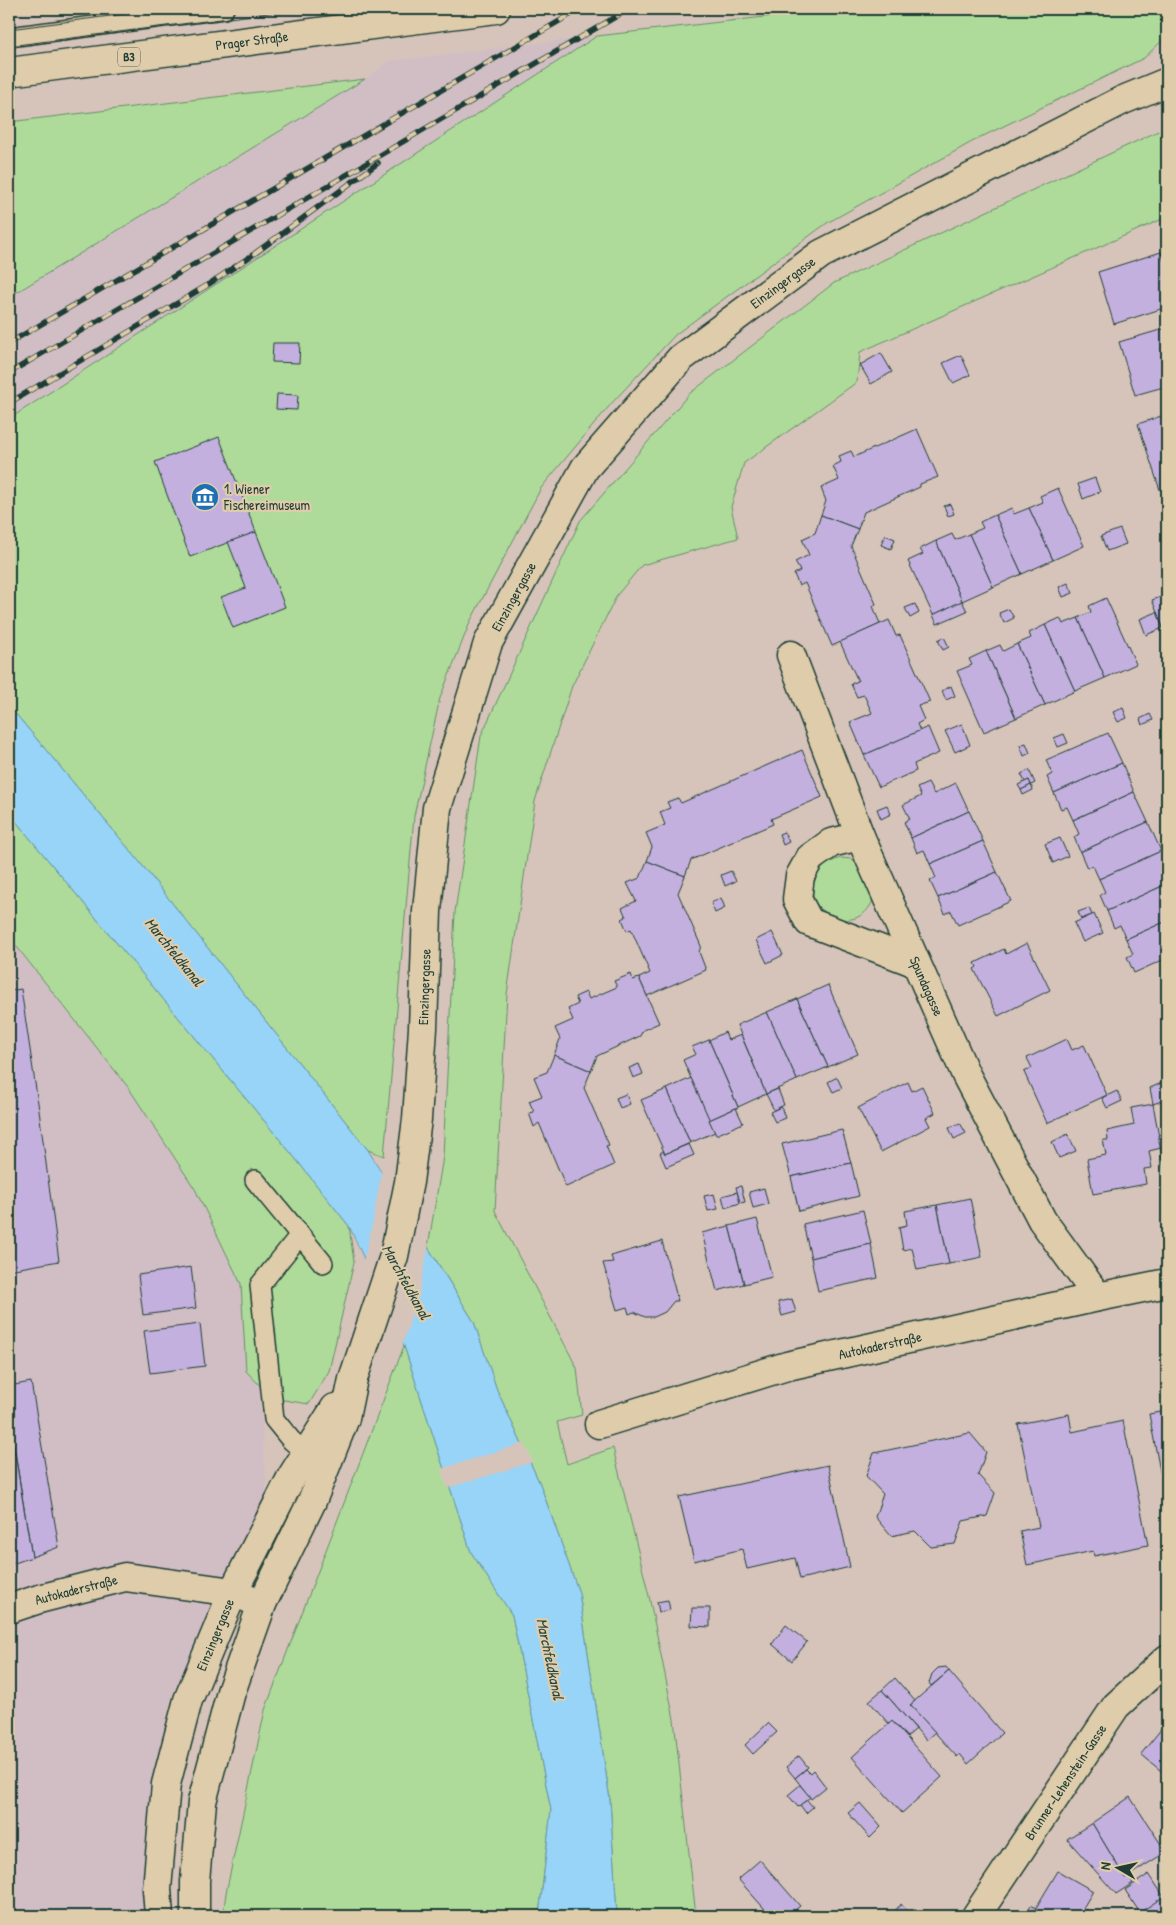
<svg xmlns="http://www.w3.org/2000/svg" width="1176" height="1925" font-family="'Patrick Hand',sans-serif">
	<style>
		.built { fill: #d1bec5 }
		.green { fill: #aedb9a; stroke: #668c67 }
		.water { fill: #97d4f8; stroke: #6798aa }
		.pier { fill: #d6c4ba }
		.building { fill: #c4b0df; stroke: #1f3d34 }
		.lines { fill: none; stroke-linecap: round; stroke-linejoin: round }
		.service-casing { stroke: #1f3d34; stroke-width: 22 }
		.minor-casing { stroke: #1f3d34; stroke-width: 31 }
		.secondary-casing { stroke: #1f3d34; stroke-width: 31 }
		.primary-casing { stroke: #1f3d34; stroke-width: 31 }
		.service { stroke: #deccaa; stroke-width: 19 }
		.minor { stroke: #deccaa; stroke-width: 28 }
		.secondary { stroke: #deccaa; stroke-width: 28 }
		.primary { stroke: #deccaa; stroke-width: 28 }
		.tram { stroke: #1f3d34; stroke-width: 1 }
		.rail-casing { stroke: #1f3d34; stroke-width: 5.5 }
		.rail { stroke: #deccaa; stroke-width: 4; stroke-dasharray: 11; stroke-linecap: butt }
		.labels { text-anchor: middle; stroke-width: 4.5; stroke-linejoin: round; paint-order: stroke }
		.shield { fill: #deccaa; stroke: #586857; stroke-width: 1 }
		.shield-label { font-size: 12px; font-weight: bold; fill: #1f3d34 }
		.street-label { font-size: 14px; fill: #1f3d34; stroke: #deccaa }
		.poi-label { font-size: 14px; fill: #1f3d34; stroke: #deccaa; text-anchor: start }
		.water-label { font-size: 15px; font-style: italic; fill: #25453e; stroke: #deccaa }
	</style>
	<rect width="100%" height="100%" fill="#d6c4ba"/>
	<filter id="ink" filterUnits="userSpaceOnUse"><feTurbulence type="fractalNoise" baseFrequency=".02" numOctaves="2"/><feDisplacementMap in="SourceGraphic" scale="10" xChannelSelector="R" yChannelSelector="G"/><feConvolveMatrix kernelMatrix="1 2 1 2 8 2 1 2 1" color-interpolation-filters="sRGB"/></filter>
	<g filter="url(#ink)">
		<!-- built -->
		<g class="built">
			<polygon points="597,36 9,419 9,297 365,79 389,61"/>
			<polygon points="9,915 285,1240 252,1282 267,1495 218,1593 171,1699 152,1790 142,1885 145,1916 9,1916"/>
		</g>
		<!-- green -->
		<g class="green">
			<polygon points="835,9 1167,9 1167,36 1144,58 979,138 827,223 676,334 611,404 541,488 470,622 440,698 414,816 384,1156 368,1150 134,855 9,706 9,419 597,36"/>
			<polygon points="365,79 9,297 9,122"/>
			<polygon points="1167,127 1167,217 860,352 857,382 744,463 731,507 738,538 642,565 617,595 572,686 535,801 507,994 495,1211 577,1368 582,1415 557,1422 567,1464 613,1448 649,1596 674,1719 696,1916 617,1916 610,1800 579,1593 540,1484 497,1390 474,1322 428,1247 443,1157 455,912 481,736 580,521 689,394 834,283"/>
			<polygon points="9,813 295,1158 349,1226 354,1262 329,1371 309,1404 272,1398 246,1371 241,1284 195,1189 128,1087 9,937"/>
			<path d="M841,858L852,859L862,863C865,871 874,883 875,891C876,896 872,902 870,906C853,934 805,915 814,883C818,869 827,862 841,858Z"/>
			<polygon points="404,1346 471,1552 512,1615 551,1810 539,1916 223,1916 226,1893 265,1710"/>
		</g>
		<!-- water -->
		<polygon class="water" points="9,706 134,855 368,1150 474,1322 497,1390 540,1484 579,1593 610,1800 617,1916 539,1916 551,1810 512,1615 471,1552 404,1346 349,1226 295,1158 9,813"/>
		<!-- pier -->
		<g class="pier">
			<polygon points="382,1168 429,1244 419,1293 402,1346 363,1263 372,1226"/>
			<polygon points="524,1443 533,1462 447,1488 441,1469"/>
		</g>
		<!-- building -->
		<g class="building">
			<polygon points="1161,252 1167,270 1167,307 1114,324 1098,272"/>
			<polygon points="1167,328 1167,386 1135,395 1119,342"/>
			<polygon points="273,343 300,343 299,363 272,362"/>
			<polygon points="881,353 892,372 871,384 860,365"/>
			<polygon points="961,355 970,375 953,383 943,363"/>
			<polygon points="277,394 298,395 297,410 276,409"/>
			<polygon points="1167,414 1167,487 1160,490 1138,424"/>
			<polygon points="917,429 938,477 920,484 920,487 864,512 858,529 821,515 826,501 821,488 839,480 833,466 841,462 839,456 851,451 854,457"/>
			<polygon points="219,437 256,532 190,557 155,462"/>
			<polygon points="1095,478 1100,492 1083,499 1078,484"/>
			<polygon points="1058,488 1084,546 1053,560 1029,508 1043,502 1040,496"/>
			<polygon points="950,504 954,514 948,516 944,506"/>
			<polygon points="1012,508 1014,514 1029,508 1053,560 1022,574 995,515"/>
			<polygon points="821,515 858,529 851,546 876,604 873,606 880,624 832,646 805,583 799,586 794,574 800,571 795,562 809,555 802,539 815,533"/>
			<polygon points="995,515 1022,574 993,587 969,534 983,528 980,522"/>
			<polygon points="1120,529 1126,544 1107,551 1101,536"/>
			<polygon points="256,532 285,607 233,628 221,597 246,588 228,542"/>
			<polygon points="952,534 955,540 969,534 993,587 962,601 936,541"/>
			<polygon points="885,535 895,539 891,549 881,545"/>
			<polygon points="936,541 962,601 933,615 908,561 923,554 920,549"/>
			<polygon points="1068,583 1073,593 1063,597 1059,587"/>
			<polygon points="1167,595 1167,625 1163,627 1152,600"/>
			<polygon points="1106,598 1136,664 1105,678 1078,618 1091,612 1089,606"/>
			<polygon points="962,601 967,611 937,624 933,615"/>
			<polygon points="915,604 919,613 910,618 905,608"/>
			<polygon points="1009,609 1014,618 1004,623 999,613"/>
			<polygon points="1157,612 1163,628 1146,635 1140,619"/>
			<polygon points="1060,618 1063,624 1078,618 1105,678 1075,691 1045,625"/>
			<polygon points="889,620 896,636 900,635 930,702 918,706 924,720 917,724 920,731 864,755 850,722 872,713 864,695 857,697 851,684 858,681 840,642"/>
			<polygon points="1045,625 1075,691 1045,705 1017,644 1031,638 1029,633"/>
			<polygon points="944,637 949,647 943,650 938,640"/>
			<polygon points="1017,644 1045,705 1016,718 986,651 1000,645 1003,651"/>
			<polygon points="986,651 1016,718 984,732 957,671 972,665 969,659"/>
			<polygon points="951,686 955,696 946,700 942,691"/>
			<polygon points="1123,708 1127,718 1118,722 1113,712"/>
			<polygon points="1150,714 1153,720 1142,725 1140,719"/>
			<polygon points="962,724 970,745 955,752 945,731"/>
			<polygon points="928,727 939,753 914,764 916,771 879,787 864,755"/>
			<polygon points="1108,733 1122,763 1054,793 1047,777 1052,774 1046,760"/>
			<polygon points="1064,734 1068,743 1058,747 1054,738"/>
			<polygon points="1026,743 1030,753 1024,756 1020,745"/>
			<polygon points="802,750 822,797 771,819 773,824 691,860 685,876 647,861 652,847 646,833 665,825 660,812 670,808 667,802 678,798 681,803"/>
			<polygon points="1122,763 1134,792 1073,820 1067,807 1061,809 1054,793"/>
			<polygon points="1029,770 1035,783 1031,785 1029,780 1025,782 1021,774"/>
			<polygon points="1029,780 1031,785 1021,790 1018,785"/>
			<polygon points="928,783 934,794 956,783 969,811 911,838 904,822 910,819 903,805 921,796 917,788"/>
			<polygon points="1031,785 1033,790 1023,795 1021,790"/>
			<polygon points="1134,792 1148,822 1080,852 1074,837 1079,834 1073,820"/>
			<polygon points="887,805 891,814 881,819 877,809"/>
			<polygon points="969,811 983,841 930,864 924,850 917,853 911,838"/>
			<polygon points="1148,822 1161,851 1099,879 1093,866 1087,868 1080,852"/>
			<polygon points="784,832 789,842 783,845 779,834"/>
			<polygon points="1060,838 1068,856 1053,863 1045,844"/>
			<polygon points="983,841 997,872 938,898 930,881 936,878 930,864"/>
			<polygon points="1161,851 1167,865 1167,884 1107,911 1100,895 1105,892 1099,879"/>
			<polygon points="647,861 685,876 678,893 701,946 699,952 706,970 647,996 639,978 650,973 631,929 627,931 622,919 626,917 622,908 636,901 627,883 640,878"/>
			<polygon points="731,871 736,881 725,886 721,875"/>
			<polygon points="997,872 1011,901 958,925 951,911 945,914 938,898"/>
			<polygon points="1167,884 1167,921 1126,939 1120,925 1114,928 1107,911"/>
			<polygon points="721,898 725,908 715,913 711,903"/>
			<polygon points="1089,908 1092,915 1081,919 1078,912"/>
			<polygon points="1094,914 1103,933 1083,942 1074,923"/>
			<polygon points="1167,921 1167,958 1134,973 1127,957 1133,954 1126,939"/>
			<polygon points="772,932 783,955 767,963 756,940"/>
			<polygon points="1027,943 1050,990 998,1016 974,969 977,967 975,963 1004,949 1006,954"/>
			<polygon points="631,974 633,980 639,978 659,1023 643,1030 640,1036 597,1056 591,1071 554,1055 560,1039 555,1028 573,1020 568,1009 578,1004 575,997 586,992 589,999 617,987 614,981"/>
			<polygon points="828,985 858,1054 828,1067 797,999"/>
			<polygon points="21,989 38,1103 59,1261 9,1270 9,991"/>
			<polygon points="797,999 828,1067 797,1080 767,1012"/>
			<polygon points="767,1012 797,1080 766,1094 737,1025"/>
			<polygon points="725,1032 728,1040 741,1035 766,1094 738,1107 709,1040"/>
			<polygon points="1067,1039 1072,1050 1084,1045 1107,1095 1047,1123 1024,1072 1032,1068 1027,1058"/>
			<polygon points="709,1040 738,1107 709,1120 683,1060 696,1054 692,1047"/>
			<polygon points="554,1055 591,1071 584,1088 609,1145 606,1146 614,1165 566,1187 539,1123 534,1127 529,1113 534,1112 529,1101 542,1096 534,1077 547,1072"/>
			<polygon points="639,1064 643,1074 633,1078 629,1068"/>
			<polygon points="837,1077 842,1088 833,1092 828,1082"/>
			<polygon points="691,1078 715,1132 690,1143 667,1089"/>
			<polygon points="1166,1081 1167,1099 1153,1104 1150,1088"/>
			<polygon points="908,1082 912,1091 922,1086 935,1113 926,1118 930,1126 881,1152 858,1108"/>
			<polygon points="667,1089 690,1143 665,1154 641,1100"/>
			<polygon points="778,1089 784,1105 774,1110 766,1094"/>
			<polygon points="1117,1091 1122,1101 1107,1108 1102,1098"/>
			<polygon points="626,1094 630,1104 620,1108 616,1098"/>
			<polygon points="1153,1104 1161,1148 1149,1151 1152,1168 1144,1169 1146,1184 1093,1194 1087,1159 1106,1155 1103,1140 1108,1140 1107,1131 1134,1125 1131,1108"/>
			<polygon points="781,1107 785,1118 775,1122 770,1112"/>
			<polygon points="736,1108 743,1123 716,1135 709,1120"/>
			<polygon points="960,1123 966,1133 954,1139 949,1128"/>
			<polygon points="842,1130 851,1163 791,1177 782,1144"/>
			<polygon points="1068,1134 1076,1151 1059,1158 1052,1142"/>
			<polygon points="1167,1134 1167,1180 1166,1180 1158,1135"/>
			<polygon points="689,1144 694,1155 666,1167 660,1153 663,1151 665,1154"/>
			<polygon points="851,1163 859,1196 799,1211 791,1177"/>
			<polygon points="741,1186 745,1202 740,1203 736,1187"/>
			<polygon points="764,1188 768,1204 753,1208 749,1192"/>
			<polygon points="737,1192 740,1203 725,1208 722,1196"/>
			<polygon points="714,1194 718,1209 708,1211 704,1196"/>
			<polygon points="970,1198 982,1257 949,1264 937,1205"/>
			<polygon points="937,1205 949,1264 917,1270 912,1248 903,1250 899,1227 907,1225 905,1211"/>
			<polygon points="863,1210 871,1244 811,1258 803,1224"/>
			<polygon points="757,1219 772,1277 744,1284 729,1226"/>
			<polygon points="729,1226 744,1284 717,1291 702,1233"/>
			<polygon points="662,1241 678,1301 674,1301 665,1312 654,1317 645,1317 634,1312 629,1314 627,1307 617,1310 603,1263 613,1262 611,1256"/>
			<polygon points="871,1244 878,1278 818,1291 811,1258"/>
			<polygon points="191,1267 196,1308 143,1315 138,1275"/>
			<polygon points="792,1299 796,1312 782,1316 778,1302"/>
			<polygon points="200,1324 205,1366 150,1373 144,1331"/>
			<polygon points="31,1382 59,1547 32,1557 9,1415 9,1386"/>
			<polygon points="1167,1411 1167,1497 1165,1497 1149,1414"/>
			<polygon points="1069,1414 1072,1432 1123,1421 1148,1545 1094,1556 1093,1551 1027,1565 1020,1531 1039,1527 1018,1424"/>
			<polygon points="9,1415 15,1454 9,1455"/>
			<polygon points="970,1433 986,1452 978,1475 995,1493 987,1516 963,1521 955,1544 931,1547 915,1531 891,1536 875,1517 883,1494 866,1476 874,1453"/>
			<polygon points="15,1454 32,1557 9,1565 9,1455"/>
			<polygon points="828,1465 850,1567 800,1579 795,1558 747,1569 742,1549 694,1561 679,1497"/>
			<polygon points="668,1600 670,1610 659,1612 657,1602"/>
			<polygon points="692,1608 710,1608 710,1627 691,1626"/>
			<polygon points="786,1625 807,1642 792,1661 772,1644"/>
			<polygon points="946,1667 949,1671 931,1686 929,1683 932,1674 938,1668"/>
			<polygon points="949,1671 1002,1733 968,1764 960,1754 957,1757 910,1705"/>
			<polygon points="895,1678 915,1701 910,1705 935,1732 926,1740 882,1690"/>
			<polygon points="882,1690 916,1729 907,1737 892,1721 889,1724 869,1701"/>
			<polygon points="892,1721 942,1777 902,1813 852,1757"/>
			<polygon points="1167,1722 1167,1776 1141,1754"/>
			<polygon points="768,1723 777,1732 753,1754 745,1745"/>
			<polygon points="799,1756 808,1767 795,1778 786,1767"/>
			<polygon points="806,1769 810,1773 813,1770 826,1787 811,1799 795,1778"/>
			<polygon points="800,1785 810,1797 798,1807 788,1795"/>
			<polygon points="1130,1797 1166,1852 1125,1878 1092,1823"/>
			<polygon points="807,1800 813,1807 806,1813 800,1805"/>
			<polygon points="860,1803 881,1827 870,1838 848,1813"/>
			<polygon points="1092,1823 1125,1878 1129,1876 1133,1883 1116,1894 1067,1839"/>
			<polygon points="760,1860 800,1906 788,1916 771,1916 738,1879"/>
			<polygon points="1058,1871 1093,1891 1083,1908 1096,1916 1031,1916"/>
			<polygon points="1149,1874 1164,1897 1140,1913 1125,1890"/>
			<polygon points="1166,1895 1167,1916 1146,1916 1142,1911"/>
			<polygon points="901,1904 912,1916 894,1916 892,1914"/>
			<polygon points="1031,1905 1036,1908 1031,1916 1024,1916"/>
		</g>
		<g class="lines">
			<defs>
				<g id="service">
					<polyline points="9,37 224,9"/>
					<polyline points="255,1180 323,1263"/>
					<polyline points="299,1236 260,1285 274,1419 291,1440 307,1454"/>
				</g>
				<g id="minor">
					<path id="s1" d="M791,655L860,836L966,1075L1042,1220L1098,1297"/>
					<polyline points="860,836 831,843 810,858 800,876 797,899 809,922 916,963"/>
					<path id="s2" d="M599,1424L787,1366L1098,1297L1167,1283"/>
					<path id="s3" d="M9,1609L39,1599L125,1577L233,1592L262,1604"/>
					<path id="s4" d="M976,1916L1116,1706L1167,1659"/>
				</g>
				<g id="secondary">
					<path id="s5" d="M159,1916L157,1889L166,1784L188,1700L233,1592L292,1476L335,1408"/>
					<path id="s6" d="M195,1916V1881L202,1802L231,1692L262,1604L312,1501L345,1418L353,1379L394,1256L409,1182L417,1119L423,1028L427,911L437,808L488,643L585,468L681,358L821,254L1123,100L1167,82"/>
				</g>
				<g id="primary">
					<path id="s7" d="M9,72L496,9"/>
				</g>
			</defs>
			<!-- service casing -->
			<use href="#service" class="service-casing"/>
			<!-- minor casing -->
			<use href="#minor" class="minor-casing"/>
			<!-- secondary casing -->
			<use href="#secondary" class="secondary-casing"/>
			<!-- primary casing -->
			<use href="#primary" class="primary-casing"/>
			<!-- service -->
			<use href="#service" class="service"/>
			<!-- minor -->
			<use href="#minor" class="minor"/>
			<!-- secondary -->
			<use href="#secondary" class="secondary"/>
			<!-- primary -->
			<use href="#primary" class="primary"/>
			<!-- tram -->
			<g class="tram">
				<polyline points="9,29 165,9"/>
				<polyline points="9,46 300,9"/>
			</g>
			<defs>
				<g id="rail">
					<polyline points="9,343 580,9"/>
					<polyline points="9,373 629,9"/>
					<polyline points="9,403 206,286 254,254 378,163"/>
				</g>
			</defs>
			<!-- rail casing -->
			<use href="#rail" class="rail-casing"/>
			<!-- rail -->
			<use href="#rail" class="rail"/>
		</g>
	</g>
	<!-- icons -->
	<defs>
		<symbol id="museum-disc" viewBox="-11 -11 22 22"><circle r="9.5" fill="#1f6fb2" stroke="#deccaa"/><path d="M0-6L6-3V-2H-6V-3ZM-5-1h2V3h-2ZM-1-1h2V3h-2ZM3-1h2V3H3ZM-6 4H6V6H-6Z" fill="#fff"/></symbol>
	</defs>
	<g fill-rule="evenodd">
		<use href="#museum-disc" x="189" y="481" width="32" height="32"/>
	</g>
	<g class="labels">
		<!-- shield labels -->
		<rect class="shield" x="118" y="47.5" width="22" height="19" rx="4"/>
		<g class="shield-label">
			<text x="129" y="61">B3</text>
		</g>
		<!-- street labels -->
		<g class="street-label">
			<text dy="5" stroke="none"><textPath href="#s7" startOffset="245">Prager Straße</textPath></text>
			<text dy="5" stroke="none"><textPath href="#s6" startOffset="1791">Einzingergasse</textPath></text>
			<text dy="5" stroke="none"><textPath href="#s6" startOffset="1371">Einzingergasse</textPath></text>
			<text dy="5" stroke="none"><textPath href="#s1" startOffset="358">Spundagasse</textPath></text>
			<text dy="5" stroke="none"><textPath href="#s6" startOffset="966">Einzingergasse</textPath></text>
			<text dy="5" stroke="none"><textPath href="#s2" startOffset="292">Autokaderstraße</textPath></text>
			<text dy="5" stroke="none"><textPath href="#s3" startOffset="70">Autokaderstraße</textPath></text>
			<text dy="5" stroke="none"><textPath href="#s5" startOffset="290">Einzingergasse</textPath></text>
			<text dy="5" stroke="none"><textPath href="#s4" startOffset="161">Brunner-Lehenstein-Gasse</textPath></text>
		</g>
		<!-- poi labels -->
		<g class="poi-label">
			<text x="224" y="494">1. Wiener<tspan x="224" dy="16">Fischereimuseum</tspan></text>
		</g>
		<!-- water labels -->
		<g class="water-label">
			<text transform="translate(174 952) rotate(51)" y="5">Marchfeldkanal</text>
			<text transform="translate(406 1282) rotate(61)" y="5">Marchfeldkanal</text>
			<text transform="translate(550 1659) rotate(78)" y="5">Marchfeldkanal</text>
		</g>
	</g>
	<!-- margin -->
	<rect width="1176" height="1925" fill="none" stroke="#deccaa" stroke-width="30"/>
	<rect x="15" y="15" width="1146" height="1895" fill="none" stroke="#1f3d34" stroke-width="2" filter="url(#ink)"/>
	<!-- north arrow -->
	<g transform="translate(1118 1868) rotate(279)" stroke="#deccaa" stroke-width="4" paint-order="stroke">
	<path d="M0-4L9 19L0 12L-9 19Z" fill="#1f3d34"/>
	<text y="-8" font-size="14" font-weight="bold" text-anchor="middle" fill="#1f3d34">N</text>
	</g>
</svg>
